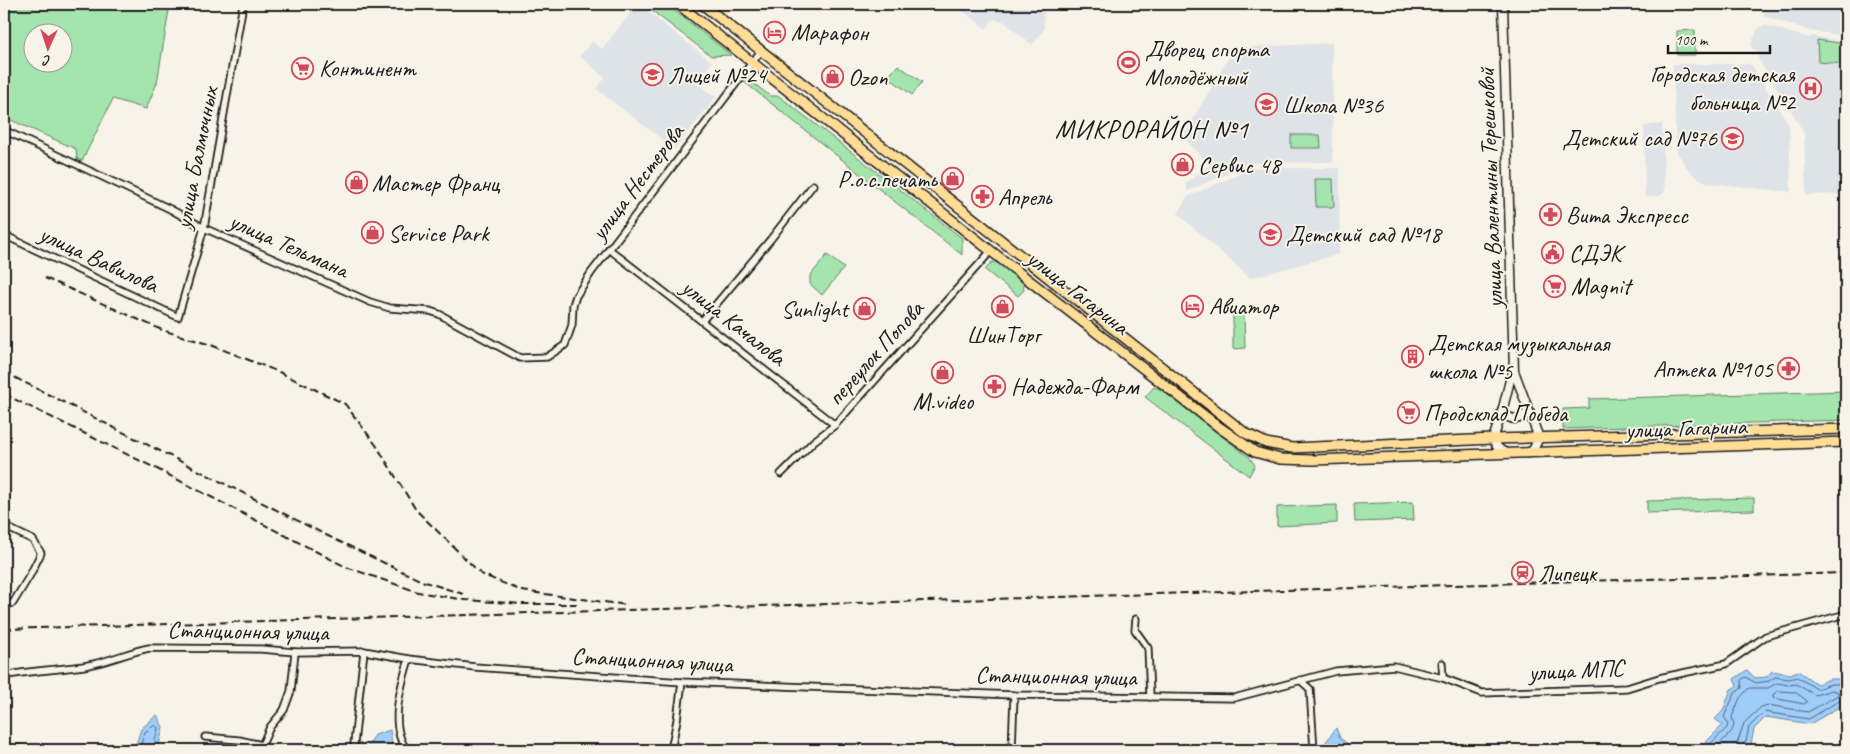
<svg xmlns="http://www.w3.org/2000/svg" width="1850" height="754" font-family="Caveat,sans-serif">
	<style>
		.built { fill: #dee3e8 }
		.green { fill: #a4e4ad; stroke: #608064; fill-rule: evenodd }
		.water { fill: #9fcdfa; stroke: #6b86a1 }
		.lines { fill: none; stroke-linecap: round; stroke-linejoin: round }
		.shore { stroke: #506375; stroke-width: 1 }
		.street-casing { stroke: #1c1c1c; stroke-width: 9 }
		.secondary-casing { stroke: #1c1c1c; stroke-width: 11 }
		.primary-casing { stroke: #1c1c1c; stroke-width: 12 }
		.street { stroke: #f7f3e8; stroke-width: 5.5 }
		.secondary { stroke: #f7f3e8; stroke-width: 8 }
		.primary { stroke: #ffdd96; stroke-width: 9 }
		.rail { stroke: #1c1c1c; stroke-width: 2; stroke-dasharray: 8 4; stroke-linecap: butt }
		.labels { text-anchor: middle; stroke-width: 4; stroke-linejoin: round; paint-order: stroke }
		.poi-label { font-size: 24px; fill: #1c1c1c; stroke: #f7f3e8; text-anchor: start }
		.street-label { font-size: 24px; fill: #1c1c1c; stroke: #f7f3e8 }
		.quarter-label { font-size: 26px; letter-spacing: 1px; fill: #1c1c1c; stroke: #f7f3e8 }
	</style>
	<rect width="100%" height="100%" fill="#f7f3e8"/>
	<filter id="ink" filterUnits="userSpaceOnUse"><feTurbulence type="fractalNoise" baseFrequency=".02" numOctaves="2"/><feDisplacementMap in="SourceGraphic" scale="10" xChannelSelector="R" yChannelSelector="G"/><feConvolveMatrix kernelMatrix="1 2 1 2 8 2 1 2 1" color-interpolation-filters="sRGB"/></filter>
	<g filter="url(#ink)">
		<!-- built -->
		<g class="built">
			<polygon points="638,4 712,62 696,83 716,97 675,149 596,89 605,78 580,56 592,41 602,49"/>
			<polygon points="954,4 1043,4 1044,29 1032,45 1003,21 993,19 986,29"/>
			<polygon points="1051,4 1146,4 1051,7"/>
			<polygon points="1764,4 1846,4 1846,36 1810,31 1764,16"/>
			<polygon points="1764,25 1809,38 1812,36 1846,42 1846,194 1806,195 1804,134 1795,117 1758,59 1757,50 1753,49 1751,44 1758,29"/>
			<polygon points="1332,43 1333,162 1251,163 1188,191 1185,184 1209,165 1183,137 1234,48"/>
			<polygon points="1673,64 1751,64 1789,125 1791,192 1709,183 1695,176 1687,168 1676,150"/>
			<polygon points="1662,124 1665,191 1660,196 1645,197 1644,126"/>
			<polygon points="1254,168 1340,168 1339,254 1250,278 1178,214 1187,197"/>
		</g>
		<!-- green -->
		<g class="green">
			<path d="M4,4H170L157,83L146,109L113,99L82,161L77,159L76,149L4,117ZM32,32H62V62H32Z"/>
			<polygon points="643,4 666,4 731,55 711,56"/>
			<polygon points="1695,30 1695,55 1677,55 1677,31"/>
			<polygon points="1817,40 1846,44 1846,64 1818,62"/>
			<polygon points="898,65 922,82 912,95 888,77"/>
			<polygon points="743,81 753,83 770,96 779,96 962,238 962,255"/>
			<polygon points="1291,135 1320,135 1321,148 1291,148"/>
			<polygon points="1315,179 1333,179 1334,207 1316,207"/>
			<polygon points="827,255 844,268 822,295 810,284 810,276"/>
			<polygon points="992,262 1000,263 1023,283 1024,290 1018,296 985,270"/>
			<polygon points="1233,314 1244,314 1245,348 1233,349"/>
			<polygon points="1154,387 1160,389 1249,457 1255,465 1249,476 1145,397"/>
			<polygon points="1846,391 1846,420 1563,429 1563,409 1589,408 1589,399"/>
			<polygon points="1754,498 1754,510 1647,513 1647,501"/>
			<polygon points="1413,502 1414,520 1355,522 1354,504"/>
			<polygon points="1337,505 1337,523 1277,526 1277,507"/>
		</g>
		<!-- water -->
		<g class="water">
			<polygon points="1747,670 1755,678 1767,677 1772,671 1790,674 1798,671 1817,684 1830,679 1846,679 1846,703 1810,724 1766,717 1754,729 1751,744 1745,750 1671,750 1677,744 1702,746 1723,725 1715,719 1723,711 1731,689 1737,686 1734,679"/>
			<polygon points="157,715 163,727 158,750 134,750 141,729"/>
			<polygon points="1336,728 1340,738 1352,747 1353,750 1320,750"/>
			<polygon points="390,730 393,750 365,750 375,735"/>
		</g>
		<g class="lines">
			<!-- shore -->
			<g class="shore">
				<polygon points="1779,691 1795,692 1806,700 1807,702 1804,704 1773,698 1773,695"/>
				<polyline points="139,750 145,732 155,725 158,728 153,750"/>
				<polyline points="1704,750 1727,728 1728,723 1724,717 1735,693 1742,688 1741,680 1745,677 1756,683 1769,681 1775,677 1789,679 1797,677 1817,689 1831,684 1846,684"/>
				<polyline points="1714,750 1732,731 1734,725 1732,717 1740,698 1749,688 1768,688 1777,683 1789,685 1796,684 1815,695 1832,690 1838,692 1838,695 1808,712 1768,705 1761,707 1744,723 1735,750"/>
				<polyline points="1742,750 1742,746 1746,741 1749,727 1764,712 1809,719 1837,702 1846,699"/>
			</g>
			<defs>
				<g id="street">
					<polyline points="4,130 170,209 204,228 370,302 390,308 430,311 439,314 520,358 547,357 565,345 572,325 573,305 576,296 591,273 761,51"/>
					<polyline points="4,235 178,317 204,228 243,4"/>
					<polyline points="609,249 835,425"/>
					<polyline points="702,321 770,240 813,185"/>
					<polyline points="781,474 814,441 835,425 991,251"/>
					<polyline points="4,526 33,540 41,553 30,575 13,603 4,605"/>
					<polyline points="1136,619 1135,630 1148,648 1150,697"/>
					<polyline points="1442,663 1443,678"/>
					<path d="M4,676C32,670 61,670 89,665C110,661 129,652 149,648L261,649L295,652L364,651L409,659L475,667L682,682L1014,695L1234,698L1336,671L1394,666L1443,678L1482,693L1627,688L1659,678L1726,664L1766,636L1846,614"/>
					<polyline points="1300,680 1310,689 1314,750"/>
					<polyline points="205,737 239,740 262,745 270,727 284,710 291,691 295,652"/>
					<polyline points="354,744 364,651"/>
					<polyline points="8,750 18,749 29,750"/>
					<path d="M407,750C388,726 401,686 409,659"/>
					<polyline points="671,750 677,720 682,682"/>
					<polyline points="1012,750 1014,695"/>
				</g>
				<g id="secondary">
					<polyline points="1503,4 1514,371 1539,438 1533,450 1527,453"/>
					<path d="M1502,412C1511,421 1519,421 1528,412"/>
					<path d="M1507,453C1499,451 1496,446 1493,439L1502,412L1510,380L1514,371"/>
				</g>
				<g id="primary">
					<polyline points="678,4 991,251 1219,427 1255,452 1280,459 1313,460 1846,442"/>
					<polyline points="702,4 1245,433 1266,443 1292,448 1493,439 1846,429"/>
				</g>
			</defs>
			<!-- street casing -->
			<use href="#street" class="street-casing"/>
			<!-- secondary casing -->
			<use href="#secondary" class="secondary-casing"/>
			<!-- primary casing -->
			<use href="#primary" class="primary-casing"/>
			<!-- street -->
			<use href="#street" class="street"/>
			<!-- secondary -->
			<use href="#secondary" class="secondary"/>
			<!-- primary -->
			<use href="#primary" class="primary"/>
			<!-- rail -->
			<g class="rail">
				<polyline points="45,278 162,330 211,345 279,372 345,404 376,445 416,510 481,574 522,591 627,605"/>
				<polyline points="4,372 328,536 422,581 463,594"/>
				<polyline points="4,394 159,470 346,567 418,592 465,600 523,604 577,604"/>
				<polyline points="4,629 1846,573"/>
			</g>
		</g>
	</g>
	<!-- icons -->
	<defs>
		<symbol id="hotel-ring" viewBox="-11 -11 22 22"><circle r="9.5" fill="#f7f3e8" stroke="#d1495b" stroke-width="1.5"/><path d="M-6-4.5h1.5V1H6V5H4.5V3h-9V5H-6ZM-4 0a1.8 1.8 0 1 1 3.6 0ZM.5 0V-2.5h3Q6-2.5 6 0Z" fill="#d1495b"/></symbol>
		<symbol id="stadium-ring" viewBox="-11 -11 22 22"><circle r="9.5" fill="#f7f3e8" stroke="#d1495b" stroke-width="1.5"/><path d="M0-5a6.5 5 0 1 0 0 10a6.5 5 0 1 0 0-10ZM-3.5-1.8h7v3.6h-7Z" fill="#d1495b"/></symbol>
		<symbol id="supermarket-ring" viewBox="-11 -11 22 22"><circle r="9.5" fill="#f7f3e8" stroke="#d1495b" stroke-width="1.5"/><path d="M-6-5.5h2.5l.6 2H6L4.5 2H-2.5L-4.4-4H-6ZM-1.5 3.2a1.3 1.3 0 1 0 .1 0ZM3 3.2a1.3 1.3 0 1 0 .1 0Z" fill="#d1495b"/></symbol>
		<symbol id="school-ring" viewBox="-11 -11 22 22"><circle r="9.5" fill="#f7f3e8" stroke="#d1495b" stroke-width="1.5"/><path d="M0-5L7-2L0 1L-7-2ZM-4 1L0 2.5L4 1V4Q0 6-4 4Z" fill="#d1495b"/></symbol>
		<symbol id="shop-ring" viewBox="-11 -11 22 22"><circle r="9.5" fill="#f7f3e8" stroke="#d1495b" stroke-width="1.5"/><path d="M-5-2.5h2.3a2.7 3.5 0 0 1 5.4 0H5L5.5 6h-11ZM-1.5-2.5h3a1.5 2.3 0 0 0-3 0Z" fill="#d1495b"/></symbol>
		<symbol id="hospital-ring" viewBox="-11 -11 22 22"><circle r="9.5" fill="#f7f3e8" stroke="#d1495b" stroke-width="1.5"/><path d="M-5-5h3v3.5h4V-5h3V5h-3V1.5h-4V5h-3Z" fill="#d1495b"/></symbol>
		<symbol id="pharmacy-ring" viewBox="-11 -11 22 22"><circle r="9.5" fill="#f7f3e8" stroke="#d1495b" stroke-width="1.5"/><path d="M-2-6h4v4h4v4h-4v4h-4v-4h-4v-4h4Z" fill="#d1495b"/></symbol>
		<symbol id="civic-ring" viewBox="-11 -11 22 22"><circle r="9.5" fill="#f7f3e8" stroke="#d1495b" stroke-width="1.5"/><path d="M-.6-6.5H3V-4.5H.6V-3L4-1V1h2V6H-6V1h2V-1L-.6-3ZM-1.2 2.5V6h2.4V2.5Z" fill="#d1495b"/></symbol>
		<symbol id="building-ring" viewBox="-11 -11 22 22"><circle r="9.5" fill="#f7f3e8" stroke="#d1495b" stroke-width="1.5"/><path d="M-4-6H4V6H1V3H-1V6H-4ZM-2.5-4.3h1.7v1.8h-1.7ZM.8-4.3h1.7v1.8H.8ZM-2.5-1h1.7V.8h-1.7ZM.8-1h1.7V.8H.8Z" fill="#d1495b"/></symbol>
		<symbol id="station-ring" viewBox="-11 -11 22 22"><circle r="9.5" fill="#f7f3e8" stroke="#d1495b" stroke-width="1.5"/><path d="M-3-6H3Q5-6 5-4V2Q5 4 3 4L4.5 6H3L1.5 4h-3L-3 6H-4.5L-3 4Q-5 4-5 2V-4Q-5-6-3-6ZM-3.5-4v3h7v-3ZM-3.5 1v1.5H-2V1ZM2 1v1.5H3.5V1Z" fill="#d1495b"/></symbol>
	</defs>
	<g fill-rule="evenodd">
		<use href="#hotel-ring" x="762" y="20" width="25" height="25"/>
		<use href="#stadium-ring" x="1116" y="50" width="25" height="25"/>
		<use href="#supermarket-ring" x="290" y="56" width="25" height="25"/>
		<use href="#school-ring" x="640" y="62" width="25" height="25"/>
		<use href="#shop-ring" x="820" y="64" width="25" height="25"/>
		<use href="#hospital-ring" x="1798" y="76" width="25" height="25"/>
		<use href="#school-ring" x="1254" y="92" width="25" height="25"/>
		<use href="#school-ring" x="1720" y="126" width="25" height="25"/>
		<use href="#shop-ring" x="1170" y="152" width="25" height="25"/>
		<use href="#shop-ring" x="940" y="166" width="25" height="25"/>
		<use href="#shop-ring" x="344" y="170" width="25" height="25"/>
		<use href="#pharmacy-ring" x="970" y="184" width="25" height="25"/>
		<use href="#pharmacy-ring" x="1538" y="202" width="25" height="25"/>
		<use href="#shop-ring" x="360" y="220" width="25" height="25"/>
		<use href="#school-ring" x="1258" y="222" width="25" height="25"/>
		<use href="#civic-ring" x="1540" y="240" width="25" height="25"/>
		<use href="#supermarket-ring" x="1542" y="274" width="25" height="25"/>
		<use href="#shop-ring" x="990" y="294" width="25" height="25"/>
		<use href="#hotel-ring" x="1180" y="294" width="25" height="25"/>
		<use href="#shop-ring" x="852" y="296" width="25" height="25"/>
		<use href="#building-ring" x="1400" y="344" width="25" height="25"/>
		<use href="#pharmacy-ring" x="1776" y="356" width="25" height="25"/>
		<use href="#shop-ring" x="930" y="360" width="25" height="25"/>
		<use href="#pharmacy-ring" x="982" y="374" width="25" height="25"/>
		<use href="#supermarket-ring" x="1396" y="400" width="25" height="25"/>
		<use href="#station-ring" x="1510" y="560" width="25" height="25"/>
	</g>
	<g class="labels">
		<!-- poi labels -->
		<g class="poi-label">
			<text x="791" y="40">Марафон</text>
			<text x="1145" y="57">Дворец спорта<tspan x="1145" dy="28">Молодёжный</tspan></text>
			<text x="319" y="76">Континент</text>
			<text x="1795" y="82" text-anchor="end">Городская детская<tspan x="1795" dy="28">больница №2</tspan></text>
			<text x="668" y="83">Лицей №24</text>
			<text x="848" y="85">Ozon</text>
			<text x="1283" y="113">Школа №36</text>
			<text x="1717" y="146" text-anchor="end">Детский сад №76</text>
			<text x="1198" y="173">Сервис 48</text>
			<text x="937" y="187" text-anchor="end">Р.о.с.печать</text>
			<text x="372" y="191">Мастер Франц</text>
			<text x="998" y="205">Апрель</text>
			<text x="1566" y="223">Вита Экспресс</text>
			<text x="388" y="241">Service Park</text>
			<text x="1286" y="242">Детский сад №18</text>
			<text x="1569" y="261">СДЭК</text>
			<text x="1571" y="294">Magnit</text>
			<text x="1209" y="314">Авиатор</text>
			<text x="848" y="317" text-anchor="end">Sunlight</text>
			<text x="1003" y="343" text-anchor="middle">ШинТорг</text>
			<text x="1428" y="351">Детская музыкальная<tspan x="1428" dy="28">школа №5</tspan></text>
			<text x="1773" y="377" text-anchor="end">Аптека №105</text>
			<text x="1011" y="394">Надежда-Фарм</text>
			<text x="943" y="409" text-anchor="middle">M.video</text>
			<text x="1424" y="421">Продсклад Победа</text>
			<text x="1538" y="581">Липецк</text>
		</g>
		<!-- street labels -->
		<g class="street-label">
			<text transform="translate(196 158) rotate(-79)" y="8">улица Балмочных</text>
			<text transform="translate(637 182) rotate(-53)" y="8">улица Нестерова</text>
			<text transform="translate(1490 188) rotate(-92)" y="8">улица Валентины Терешковой</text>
			<text transform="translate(289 245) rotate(24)" y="8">улица Тельмана</text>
			<text transform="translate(99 259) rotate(25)" y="8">улица Вавилова</text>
			<text transform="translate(1078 292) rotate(38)" y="8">улица Гагарина</text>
			<text transform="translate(734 322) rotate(38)" y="8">улица Качалова</text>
			<text transform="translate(875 353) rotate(-48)" y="8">переулок Попова</text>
			<text transform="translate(1686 428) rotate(-2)" y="8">улица Гагарина</text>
			<text transform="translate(248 631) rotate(1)" y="8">Станционная улица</text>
			<text transform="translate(652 660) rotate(3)" y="8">Станционная улица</text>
			<text transform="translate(1576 670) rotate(-3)" y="8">улица МПС</text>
			<text transform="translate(1056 676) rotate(1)" y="8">Станционная улица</text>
		</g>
		<!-- quarter labels -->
		<g class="quarter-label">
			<text x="1152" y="138">МИКРОРАЙОН №1</text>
		</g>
	</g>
	<!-- margin -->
	<rect width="1850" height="754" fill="none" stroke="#f7f3e8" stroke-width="20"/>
	<rect x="10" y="10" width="1830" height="734" fill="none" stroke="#1c1c1c" stroke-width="2" filter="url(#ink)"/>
	<!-- north arrow -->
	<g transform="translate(48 48) rotate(183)"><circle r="24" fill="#f7f3e8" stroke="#9f9d96"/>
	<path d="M0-4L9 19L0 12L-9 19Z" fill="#d1495b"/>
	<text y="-8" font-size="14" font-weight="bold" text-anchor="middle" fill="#1c1c1c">С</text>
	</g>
	<!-- scale -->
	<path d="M1668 45v8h102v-8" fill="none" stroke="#1c1c1c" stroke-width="2.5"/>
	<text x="1675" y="45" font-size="15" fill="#1c1c1c" stroke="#f7f3e8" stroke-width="4" paint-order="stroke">100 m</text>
</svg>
